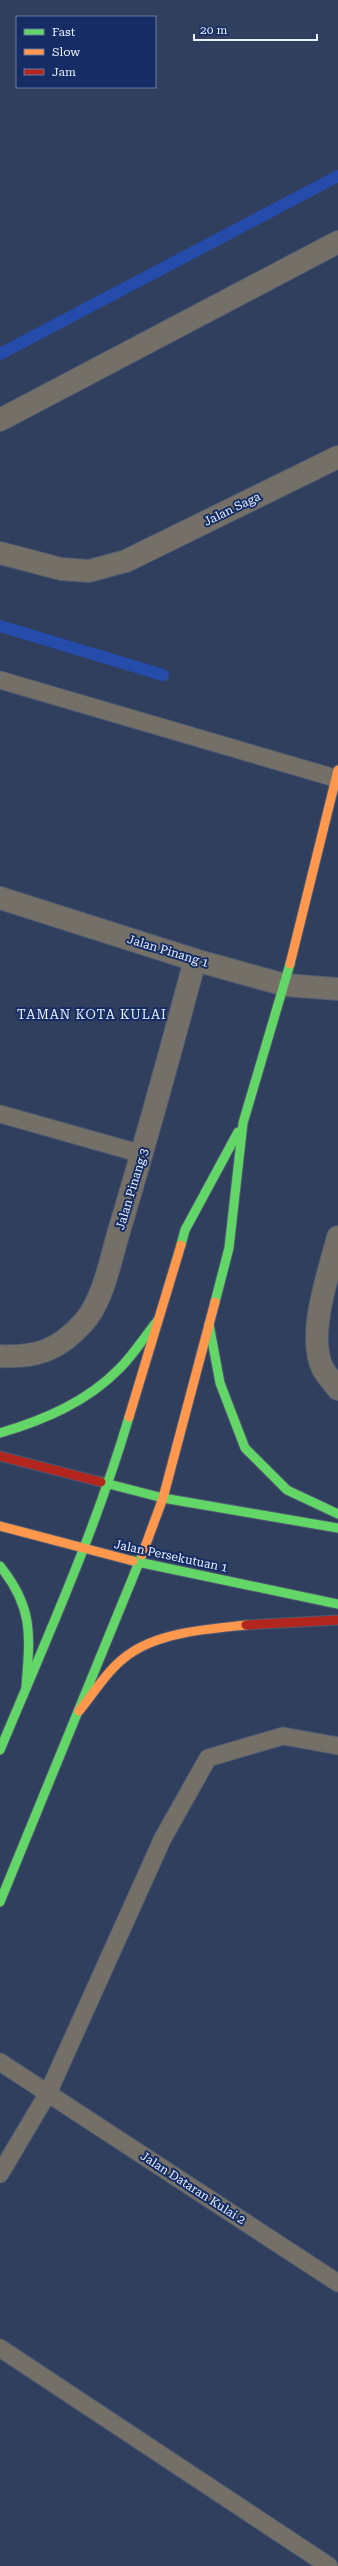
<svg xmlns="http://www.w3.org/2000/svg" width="338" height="2566" font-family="'Roboto Serif',serif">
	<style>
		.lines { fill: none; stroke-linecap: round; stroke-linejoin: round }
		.stream { stroke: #254cab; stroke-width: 12 }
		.lane-casing { stroke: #4e5a71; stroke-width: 19 }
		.street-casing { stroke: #4e5a71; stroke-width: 24 }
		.fast-casing { stroke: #4e5a71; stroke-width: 11 }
		.slow-casing { stroke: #4e5a71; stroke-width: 11 }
		.jam-casing { stroke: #4e5a71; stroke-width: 11 }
		.lane { stroke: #747068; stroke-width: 17 }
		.street { stroke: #747068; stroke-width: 22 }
		.fast { stroke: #63d668; stroke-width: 9 }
		.slow { stroke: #ff974d; stroke-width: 9 }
		.jam { stroke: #b3261e; stroke-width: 9 }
		.labels { text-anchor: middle; stroke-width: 4; stroke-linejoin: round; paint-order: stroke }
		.street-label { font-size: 12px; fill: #e9f0fe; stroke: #152d64 }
		.neighbourhood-label { font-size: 13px; letter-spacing: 1px; fill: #e9f0fe; stroke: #152d64 }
	</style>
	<rect width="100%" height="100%" fill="#313f5e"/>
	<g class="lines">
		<!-- stream -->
		<g class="stream">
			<polyline points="0,354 338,176"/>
			<polyline points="0,626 163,675"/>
		</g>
		<defs>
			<g id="lane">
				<polyline points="0,680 335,778"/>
				<polyline points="0,1114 142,1154"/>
				<polyline points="0,2062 338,2283"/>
				<polyline points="0,2174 48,2093 163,1838 208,1758 283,1736 338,1746"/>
				<polyline points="0,2348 329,2566"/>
			</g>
			<g id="street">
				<polyline points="0,420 338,242"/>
				<polyline points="0,553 61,569 89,571 126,561 338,457"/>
				<polyline points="0,898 195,960 285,985 338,989"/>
				<path d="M338,1237C329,1273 306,1335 323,1369C327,1376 333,1382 338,1389"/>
				<path d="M0,1356C36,1358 59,1350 83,1323C103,1302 111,1258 119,1231C146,1141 171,1050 195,960"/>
			</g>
			<g id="fast">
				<polyline points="181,1245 185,1230 238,1132"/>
				<polyline points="215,1302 229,1248 243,1123 290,964"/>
				<polyline points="209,1324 220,1383 245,1448 287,1490 338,1514"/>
				<path d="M0,1433C44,1420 87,1402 120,1368C134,1354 145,1336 158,1320"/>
				<polyline points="101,1482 163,1498 338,1528"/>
				<polyline points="133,1561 338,1604"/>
				<path d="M0,1566C34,1608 30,1636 26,1687"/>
				<path d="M0,1750C46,1640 95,1532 129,1417"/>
				<polyline points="0,1902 142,1555"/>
			</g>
			<g id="slow">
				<polyline points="290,964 338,770"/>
				<polyline points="129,1417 181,1245"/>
				<polyline points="0,1526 133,1561"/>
				<polyline points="142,1555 163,1498 215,1302"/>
				<path d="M79,1711C94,1693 108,1669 128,1655C159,1632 209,1629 246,1625"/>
			</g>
			<g id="jam">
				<polyline points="0,1456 101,1482"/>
				<polyline points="246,1625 338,1620"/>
			</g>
		</defs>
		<!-- lane casing -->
		<use href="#lane" class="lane-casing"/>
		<!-- street casing -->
		<use href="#street" class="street-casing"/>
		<!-- fast casing -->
		<use href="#fast" class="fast-casing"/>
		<!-- slow casing -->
		<use href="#slow" class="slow-casing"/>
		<!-- jam casing -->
		<use href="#jam" class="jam-casing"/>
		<!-- lane -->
		<use href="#lane" class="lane"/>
		<!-- street -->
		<use href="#street" class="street"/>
		<!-- fast -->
		<use href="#fast" class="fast"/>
		<!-- slow -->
		<use href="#slow" class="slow"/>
		<!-- jam -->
		<use href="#jam" class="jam"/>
	</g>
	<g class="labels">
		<!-- street labels -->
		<g class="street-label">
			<text transform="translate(232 509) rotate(-26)" y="4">Jalan Saga</text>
			<text transform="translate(168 951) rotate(17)" y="4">Jalan Pinang 1</text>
			<text transform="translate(132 1189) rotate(-73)" y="4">Jalan Pinang 3</text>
			<text transform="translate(171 1556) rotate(12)" y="4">Jalan Persekutuan 1</text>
			<text transform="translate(193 2188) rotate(33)" y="4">Jalan Dataran Kulai 2</text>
		</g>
		<!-- neighbourhood labels -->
		<g class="neighbourhood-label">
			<text x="92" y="1019">TAMAN KOTA KULAI</text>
		</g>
	</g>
	<!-- legend -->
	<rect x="16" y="16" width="140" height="72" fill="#152d64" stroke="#6a7ba2"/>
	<rect x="24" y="29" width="20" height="6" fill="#63d668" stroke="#6a7ba2"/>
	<text x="52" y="36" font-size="12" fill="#e9f0fe">Fast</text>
	<rect x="24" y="49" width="20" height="6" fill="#ff974d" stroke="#6a7ba2"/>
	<text x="52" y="56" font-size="12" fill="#e9f0fe">Slow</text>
	<rect x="24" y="69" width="20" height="6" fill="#b3261e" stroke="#6a7ba2"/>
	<text x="52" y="76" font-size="12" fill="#e9f0fe">Jam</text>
	<!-- scale -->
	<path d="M194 34v6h123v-6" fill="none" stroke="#e9f0fe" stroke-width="2"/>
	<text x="200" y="34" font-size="12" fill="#e9f0fe" stroke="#152d64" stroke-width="3" paint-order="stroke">20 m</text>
</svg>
